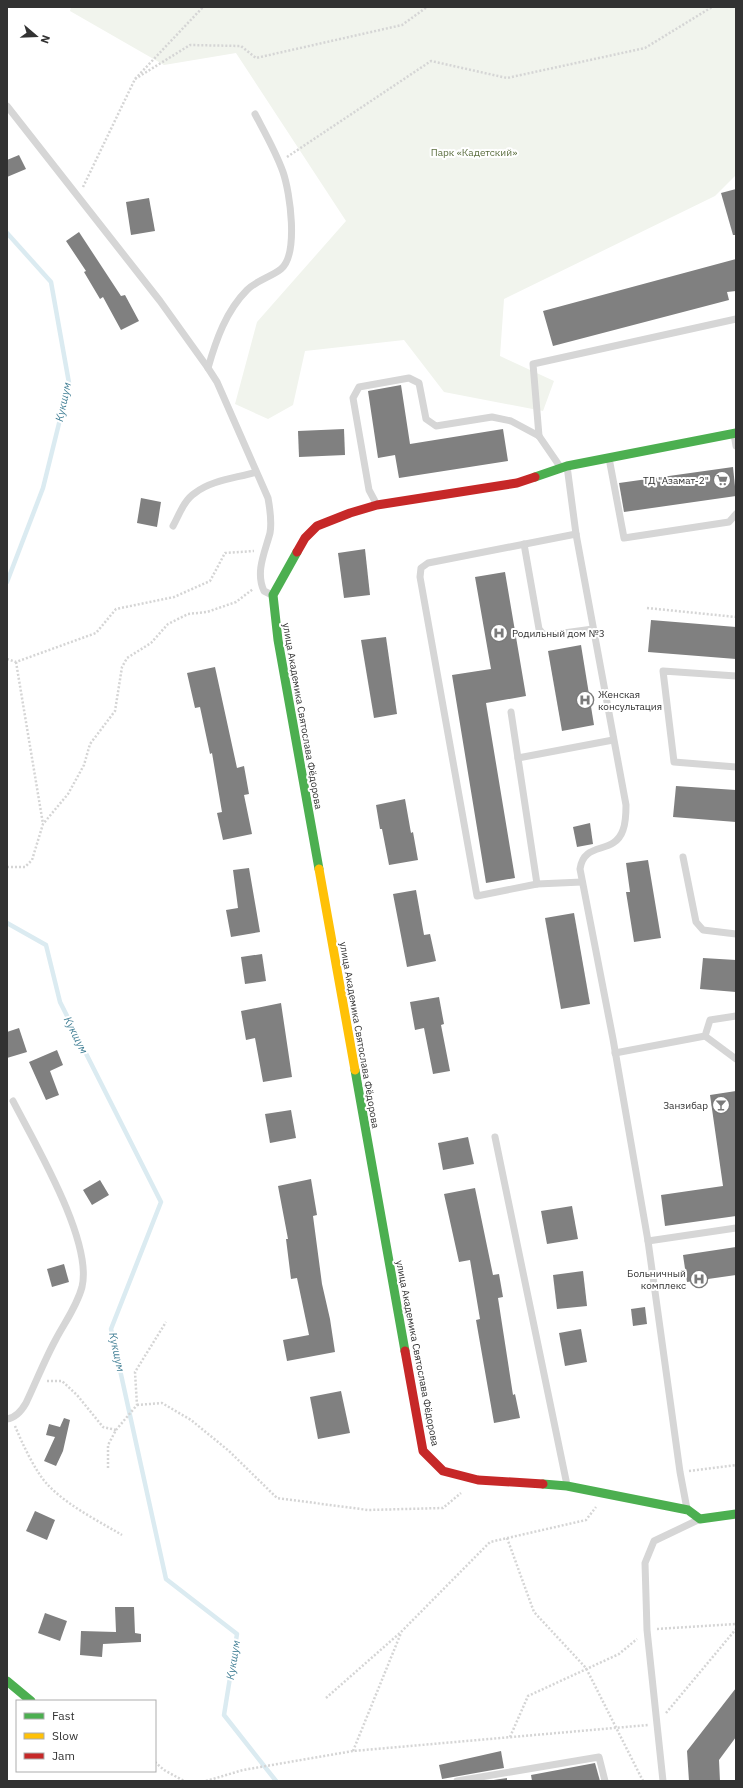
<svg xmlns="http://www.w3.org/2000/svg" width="743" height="1788" font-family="'IBM Plex Sans',sans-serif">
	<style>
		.green { fill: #f1f4ed }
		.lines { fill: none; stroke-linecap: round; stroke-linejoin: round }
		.stream { stroke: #dbebf1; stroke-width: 4.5 }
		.building { fill: #808080 }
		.path { stroke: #d5d5d5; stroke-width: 2.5; stroke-dasharray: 2 2; stroke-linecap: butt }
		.lane { stroke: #d6d6d6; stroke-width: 7 }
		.fast { stroke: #4caf50; stroke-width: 9 }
		.slow { stroke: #ffc107; stroke-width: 9 }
		.jam { stroke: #c62828; stroke-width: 9 }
		.labels { text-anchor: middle; stroke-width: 4; stroke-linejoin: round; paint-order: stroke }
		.park-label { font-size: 10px; fill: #5b6e3f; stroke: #fff }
		.poi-label { font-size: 10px; fill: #323232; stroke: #fff; text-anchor: end }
		.street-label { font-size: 10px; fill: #323232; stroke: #fff }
		.water-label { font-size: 11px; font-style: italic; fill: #407e94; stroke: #fff }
	</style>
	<rect width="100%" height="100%" fill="#fff"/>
	<!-- green -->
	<polygon class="green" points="71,7 736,7 736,175 715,196 504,299 500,356 554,381 543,411 444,392 404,340 305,351 293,405 268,419 235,404 257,322 346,221 236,53 164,65 70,11"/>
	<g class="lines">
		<!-- stream -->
		<g class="stream">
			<polyline points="7,233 51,282 69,383 43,488 7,582"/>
			<polyline points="7,923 46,945 60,1002 161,1202 111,1329 166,1579 237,1634 224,1715 276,1781"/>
		</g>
	</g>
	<!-- building -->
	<g class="building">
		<polygon points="19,155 26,169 7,177 7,160"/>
		<polygon points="736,189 736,235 733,235 721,193"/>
		<polygon points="149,198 155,231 131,235 126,202"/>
		<polygon points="79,232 121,296 125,295 139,321 121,330 103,297 100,299 84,272 86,271 66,241"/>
		<polygon points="736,259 736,291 727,292 729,300 553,346 543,311"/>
		<polygon points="401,385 410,444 503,429 508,461 399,478 395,455 378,458 368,391"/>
		<polygon points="344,429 345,455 299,457 298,431"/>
		<polygon points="733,467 736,496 624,512 619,483"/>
		<polygon points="141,498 161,502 157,527 137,523"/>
		<polygon points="365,549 370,595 344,598 338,553"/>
		<polygon points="505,572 526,696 486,703 515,878 486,883 452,675 491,669 475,577"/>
		<polygon points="651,620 736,627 736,659 648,652"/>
		<polygon points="386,637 397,714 374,718 361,640"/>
		<polygon points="581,645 594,725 562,731 548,651"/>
		<polygon points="215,667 237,768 244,766 249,794 244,795 252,834 223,840 217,813 222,812 212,753 210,754 200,707 195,708 187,673"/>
		<polygon points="676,786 736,790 736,822 673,817"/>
		<polygon points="405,799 411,833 413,832 418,860 389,865 382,829 380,829 376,805"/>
		<polygon points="590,823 593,844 577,847 573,827"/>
		<polygon points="648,860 661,938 634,942 626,892 630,892 626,863"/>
		<polygon points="249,868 260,932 231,937 226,910 238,908 233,870"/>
		<polygon points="416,890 424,935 430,934 436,961 407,967 393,894"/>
		<polygon points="574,913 590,1004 561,1009 545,918"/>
		<polygon points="262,954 266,981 245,984 241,957"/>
		<polygon points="703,958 736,960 736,992 700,989"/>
		<polygon points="439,997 444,1024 441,1025 450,1071 433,1074 424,1028 415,1030 410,1002"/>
		<polygon points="281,1003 292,1077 263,1082 255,1038 246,1040 241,1011"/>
		<polygon points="19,1028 27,1052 7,1058 7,1032"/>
		<polygon points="57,1050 63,1065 50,1071 59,1095 46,1100 29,1062"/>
		<polygon points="736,1091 736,1216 665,1226 661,1195 723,1186 710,1095"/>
		<polygon points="291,1110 296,1138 270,1143 265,1114"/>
		<polygon points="468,1137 474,1164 443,1170 438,1143"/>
		<polygon points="311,1179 317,1215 313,1216 322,1284 330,1319 335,1352 287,1361 283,1340 309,1335 297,1278 291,1279 286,1239 288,1239 278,1186"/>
		<polygon points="100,1180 109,1195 92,1205 83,1190"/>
		<polygon points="475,1188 493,1275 499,1274 503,1297 498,1298 513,1395 515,1394 520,1418 494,1423 476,1320 480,1319 470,1260 459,1262 444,1194"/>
		<polygon points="572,1206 578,1239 547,1244 541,1211"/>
		<polygon points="736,1247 736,1275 687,1282 683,1255"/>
		<polygon points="64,1264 69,1282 52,1287 47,1269"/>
		<polygon points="583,1271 587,1306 557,1309 553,1275"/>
		<polygon points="645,1307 647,1324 633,1326 631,1309"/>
		<polygon points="581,1329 587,1362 565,1366 559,1333"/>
		<polygon points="341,1391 350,1433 318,1439 310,1397"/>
		<polygon points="64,1418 70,1420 63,1451 56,1466 44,1461 55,1437 46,1435 49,1424 60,1427"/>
		<polygon points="35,1511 55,1520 47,1540 26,1531"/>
		<polygon points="115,1607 134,1607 135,1633 141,1634 141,1642 103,1644 102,1657 80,1655 81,1631 116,1632"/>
		<polygon points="45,1613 67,1621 60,1641 38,1633"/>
		<polygon points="736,1688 736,1737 719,1760 720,1781 689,1781 687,1751"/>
		<polygon points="501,1751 504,1768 442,1779 439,1765"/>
		<polygon points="595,1763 600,1781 532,1781 531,1775"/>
		<polygon points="507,1778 507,1781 487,1781"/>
	</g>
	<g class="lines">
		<!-- path -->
		<g class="path">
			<polyline points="135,79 190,45 241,46 256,58 402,25 427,7"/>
			<polyline points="287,157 431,61 507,78 645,48 712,7"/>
			<polyline points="83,187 135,79 203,7"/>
			<polyline points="647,608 736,617"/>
			<polyline points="7,659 16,662 96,633 116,609 174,597 210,581 225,553 254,551"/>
			<polyline points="16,662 43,824"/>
			<polyline points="7,867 25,867 32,860 43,824 68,794 84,765 90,744 115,711 122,667 127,658 151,643 168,624 188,614 207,612 236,602 253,589"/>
			<polyline points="47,1381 62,1381 77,1395 103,1427 116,1430 108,1445 108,1470"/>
			<polyline points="137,1405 162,1403 191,1420 229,1451 277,1498 368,1510 443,1508 461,1493"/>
			<path d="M15,1426C22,1443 36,1473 48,1485C68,1506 97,1520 122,1535"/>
			<polyline points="116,1430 137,1405 135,1372 166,1322"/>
			<polyline points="689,1471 736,1465"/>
			<polyline points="507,1538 534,1612 586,1668 643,1781"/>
			<polyline points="657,1629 736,1624"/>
			<polyline points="326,1698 401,1632 490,1542 586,1520 596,1507"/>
			<polyline points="666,1713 736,1629"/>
			<polyline points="510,1737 528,1696 619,1654 637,1639"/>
			<polyline points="353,1751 401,1633"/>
			<polyline points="155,1762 164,1770 184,1781"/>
			<polyline points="206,1781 243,1770 353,1751 648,1725"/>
		</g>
		<!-- lane -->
		<g class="lane">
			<path d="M7,106L160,301L208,368L217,382L268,498C270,509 272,522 270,533C265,552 255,572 264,591L272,595"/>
			<path d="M208,368C216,340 226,311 247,290C257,280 271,277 281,269C299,254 290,192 283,172C276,152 265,133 255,114"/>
			<polyline points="734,434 736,446"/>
			<polyline points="539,436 533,364 736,319"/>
			<polyline points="609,458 624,538 729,522 736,514"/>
			<path d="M567,466L576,534L626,805C626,813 626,822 623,830C614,856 584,840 580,869L613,1039L648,1241L680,1472L687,1509"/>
			<polyline points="377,505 369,490 353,398 359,387 409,378 419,383 426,419 436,426 492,417 511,421 539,436 561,468"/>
			<path d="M173,526C179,515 184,500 195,493C211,480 237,478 256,472"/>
			<polyline points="576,534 428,563 421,568 420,577 477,896 537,884 582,882"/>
			<polyline points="524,544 539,629 543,634 549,635 593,629"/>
			<polyline points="736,676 663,671 674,762 736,767"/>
			<polyline points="511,712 537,884"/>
			<polyline points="518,758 613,740"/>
			<polyline points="683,857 696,922 703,930 736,934"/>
			<polyline points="705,1036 736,1059"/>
			<polyline points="615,1053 705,1036 710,1020 736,1016"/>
			<polyline points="495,1137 567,1485"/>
			<polyline points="648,1241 736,1228"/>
			<path d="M7,1419C16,1418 22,1410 26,1403C36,1382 45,1359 56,1339C65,1322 77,1306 82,1287C93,1241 35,1144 13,1101"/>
			<polyline points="457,1781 599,1757 605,1781"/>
			<polyline points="663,1781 647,1630 645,1563 654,1541 698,1520"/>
		</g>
		<!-- fast -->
		<g class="fast">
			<polyline points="535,477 567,466 736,433"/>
			<polyline points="297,552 273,595 278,640 319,869"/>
			<polyline points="355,1070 405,1351"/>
			<polyline points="543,1484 567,1486 688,1510 700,1519 736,1514"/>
			<polyline points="7,1681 31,1701"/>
		</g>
		<!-- slow -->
		<polyline class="slow" points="319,869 355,1070"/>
		<!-- jam -->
		<g class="jam">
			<polyline points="297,552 305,538 317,526 350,513 377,505 517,483 535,477"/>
			<polyline points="405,1351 423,1451 443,1471 478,1480 543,1484"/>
		</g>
	</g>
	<!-- icons -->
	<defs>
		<symbol id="supermarket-ring" viewBox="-11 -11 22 22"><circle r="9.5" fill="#fff" stroke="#7a7a7a" stroke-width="1.5"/><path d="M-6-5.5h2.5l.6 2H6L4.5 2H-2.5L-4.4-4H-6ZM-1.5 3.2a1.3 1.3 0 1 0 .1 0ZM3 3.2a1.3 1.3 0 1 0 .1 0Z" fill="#7a7a7a"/></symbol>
		<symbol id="hospital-ring" viewBox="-11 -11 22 22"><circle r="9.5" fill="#fff" stroke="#7a7a7a" stroke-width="1.5"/><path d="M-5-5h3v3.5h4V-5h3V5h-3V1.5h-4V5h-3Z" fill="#7a7a7a"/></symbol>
		<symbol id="bar-ring" viewBox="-11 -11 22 22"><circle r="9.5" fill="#fff" stroke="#7a7a7a" stroke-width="1.5"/><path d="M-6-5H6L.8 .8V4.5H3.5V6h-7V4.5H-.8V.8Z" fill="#7a7a7a"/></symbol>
	</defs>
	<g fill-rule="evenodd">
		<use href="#supermarket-ring" x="712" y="470" width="20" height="20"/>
		<use href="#hospital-ring" x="489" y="623" width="20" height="20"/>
		<use href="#hospital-ring" x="575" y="690" width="20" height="20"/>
		<use href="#bar-ring" x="711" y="1095" width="20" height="20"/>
		<use href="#hospital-ring" x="689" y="1269" width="20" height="20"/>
	</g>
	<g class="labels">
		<!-- park labels -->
		<g class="park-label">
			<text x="474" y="156">Парк «Кадетский»</text>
		</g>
		<!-- poi labels -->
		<g class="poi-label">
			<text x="709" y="484">ТД "Азамат-2"</text>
			<text x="512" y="637" text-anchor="start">Родильный дом №3</text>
			<text x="598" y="698" text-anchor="start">Женская<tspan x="598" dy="12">консультация</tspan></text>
			<text x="708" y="1109">Занзибар</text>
			<text x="686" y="1277">Больничный<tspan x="686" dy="12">комплекс</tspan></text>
		</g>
		<!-- street labels -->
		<g class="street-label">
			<text transform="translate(303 716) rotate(80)" y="4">улица Академика Святослава Фёдорова</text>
			<text transform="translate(360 1035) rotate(80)" y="4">улица Академика Святослава Фёдорова</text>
			<text transform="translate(418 1353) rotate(79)" y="4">улица Академика Святослава Фёдорова</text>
		</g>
		<!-- water labels -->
		<g class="water-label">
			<text transform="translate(63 402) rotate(-78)" y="4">Кукшум</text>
			<text transform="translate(76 1035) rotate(63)" y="4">Кукшум</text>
			<text transform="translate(117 1352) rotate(78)" y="4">Кукшум</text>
			<text transform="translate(233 1660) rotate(-81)" y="4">Кукшум</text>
		</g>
	</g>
	<!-- border -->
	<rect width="743" height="1788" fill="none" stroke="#323232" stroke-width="16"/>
	<!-- legend -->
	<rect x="16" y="1700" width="140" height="72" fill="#ffffff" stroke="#adadad"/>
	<rect x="24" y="1713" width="20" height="6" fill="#4caf50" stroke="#adadad"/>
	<text x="52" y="1720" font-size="12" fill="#323232">Fast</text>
	<rect x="24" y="1733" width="20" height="6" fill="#ffc107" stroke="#adadad"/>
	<text x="52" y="1740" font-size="12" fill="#323232">Slow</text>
	<rect x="24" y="1753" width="20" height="6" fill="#c62828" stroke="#adadad"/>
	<text x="52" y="1760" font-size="12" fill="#323232">Jam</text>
	<!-- north arrow -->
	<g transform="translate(36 36) rotate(109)" stroke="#ffffff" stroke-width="3" paint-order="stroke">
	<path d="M0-3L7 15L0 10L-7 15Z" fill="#323232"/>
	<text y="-6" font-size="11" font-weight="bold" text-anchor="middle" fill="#323232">N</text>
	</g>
</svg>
